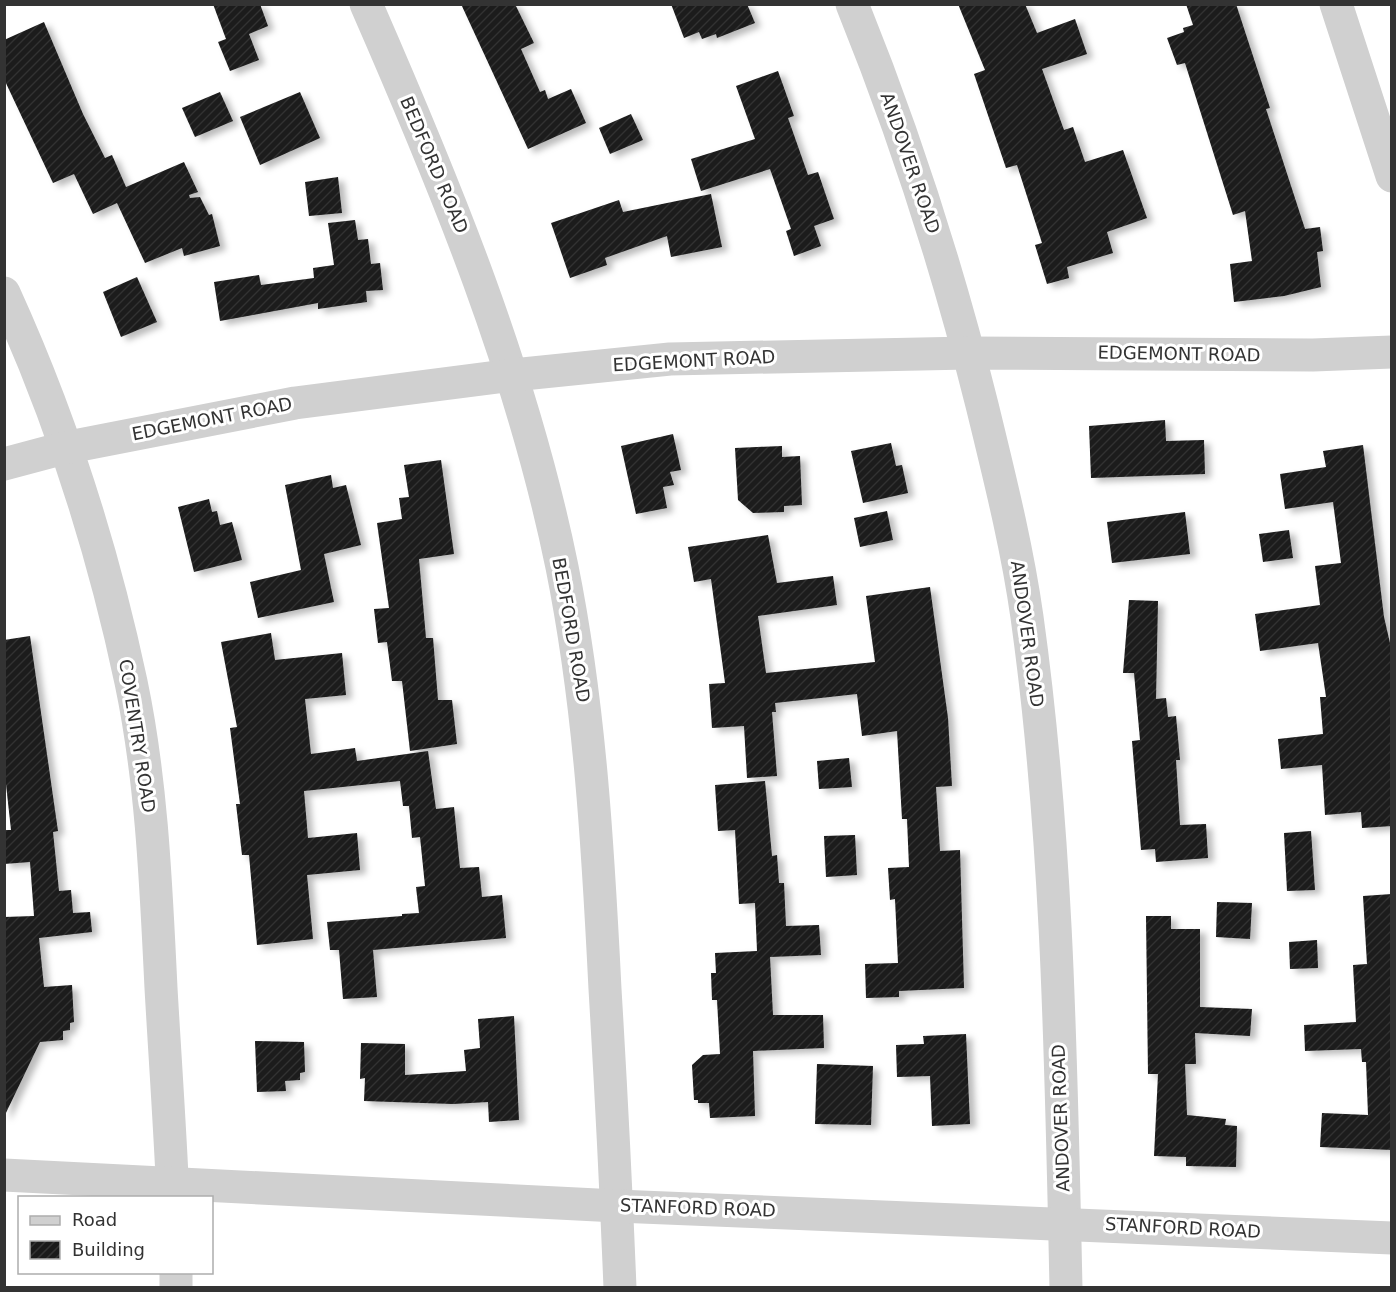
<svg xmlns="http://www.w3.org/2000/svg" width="1396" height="1292" font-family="'DejaVu Sans',sans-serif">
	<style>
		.building { fill: url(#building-hatch); filter: url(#shadow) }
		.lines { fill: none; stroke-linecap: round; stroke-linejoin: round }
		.minor { stroke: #d0d0d0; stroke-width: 33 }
		.labels { text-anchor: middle; stroke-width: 6; stroke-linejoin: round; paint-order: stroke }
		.street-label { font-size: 18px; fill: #333; stroke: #fff }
	</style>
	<defs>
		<pattern id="building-hatch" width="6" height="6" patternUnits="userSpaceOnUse" patternTransform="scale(1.5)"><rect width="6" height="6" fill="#1a1a1a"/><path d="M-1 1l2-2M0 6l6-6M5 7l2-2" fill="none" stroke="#333"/></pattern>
		<filter id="shadow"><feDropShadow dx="6" dy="4" stdDeviation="3" flood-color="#0004"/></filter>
	</defs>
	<rect width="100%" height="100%" fill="#fff"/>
	<!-- building -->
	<g class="building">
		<polygon points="213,4 260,4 268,26 249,34 259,60 230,71 218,42 226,39"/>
		<polygon points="461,4 515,4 534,43 521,49 540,92 545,90 548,99 571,89 586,123 528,149"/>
		<polygon points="671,4 747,4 755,23 717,38 716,34 702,39 699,32 684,38"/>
		<polygon points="958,4 1025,4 1037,33 1075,19 1087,54 1042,69 1064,130 1073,127 1085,162 1123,150 1147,218 1107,232 1113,253 1067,267 1069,278 1047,284 1035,245 1042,243 1017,165 1006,168 974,74 985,70"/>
		<polygon points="1186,4 1236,4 1270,108 1266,109 1305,229 1320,227 1323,251 1317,252 1321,287 1284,296 1234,302 1230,264 1252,261 1245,211 1233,215 1185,63 1177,65 1167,38 1184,32 1183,28 1193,25"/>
		<polygon points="44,22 83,114 105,158 112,155 126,187 184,162 198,192 189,195 190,198 200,197 209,215 212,214 220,246 184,256 182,248 145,263 117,203 93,214 74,174 53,183 4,79 4,40"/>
		<polygon points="778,71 794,116 788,118 808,175 818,172 834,219 814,226 821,246 794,256 786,231 791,229 770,169 701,191 691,159 755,139 736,86"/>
		<polygon points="220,92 233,121 195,137 182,108"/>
		<polygon points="300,92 320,138 260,165 240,117"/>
		<polygon points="631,114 643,140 610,154 599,128"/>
		<polygon points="338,177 342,213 309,216 305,182"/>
		<polygon points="711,194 722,247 671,257 667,236 605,258 607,265 570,278 551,223 619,200 623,212"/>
		<polygon points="355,220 358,240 368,239 371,264 380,263 383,290 366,291 367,302 318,309 318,303 220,321 214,282 259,275 261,285 314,278 313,268 334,265 328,223"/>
		<polygon points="137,277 157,322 121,337 103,292"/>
		<polygon points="1165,420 1166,441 1204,440 1205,474 1091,478 1089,426"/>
		<polygon points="673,434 681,470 670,472 674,485 663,487 667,508 636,514 621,446"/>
		<polygon points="891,443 896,466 902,465 908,493 863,503 851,451"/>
		<polygon points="1363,445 1384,617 1392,652 1392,826 1362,828 1361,812 1325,815 1322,765 1281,769 1278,739 1323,734 1320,697 1326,697 1318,643 1260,651 1255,614 1320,605 1315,566 1341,563 1333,502 1285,509 1280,474 1326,467 1323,451"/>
		<polygon points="782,446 782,457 800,456 802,505 784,506 784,512 753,513 738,500 735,448"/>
		<polygon points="441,460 454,554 419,559 426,638 433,638 438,700 452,700 457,744 410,751 402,681 392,681 387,642 378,643 374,609 389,608 377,523 402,519 399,498 409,497 404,465"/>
		<polygon points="331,475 333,488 346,485 361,545 324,554 334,602 258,618 250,582 301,570 285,485"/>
		<polygon points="209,499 212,512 217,511 220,525 232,522 242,560 194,572 178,507"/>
		<polygon points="887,511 893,540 860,547 854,518"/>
		<polygon points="1185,512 1190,554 1112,563 1107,522"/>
		<polygon points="1289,530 1293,558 1263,562 1259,534"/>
		<polygon points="768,535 777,583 833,576 837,605 758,616 766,673 875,662 866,596 930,587 948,718 952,786 936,787 940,851 960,850 964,988 899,991 899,997 866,998 865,964 898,963 895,899 890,900 888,868 909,867 907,819 902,819 897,731 862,736 857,694 775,703 776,712 772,712 777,776 747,778 744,726 712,728 709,684 725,683 711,579 694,582 688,547"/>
		<polygon points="1129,600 1158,601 1156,699 1166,698 1168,717 1176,716 1180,760 1176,760 1180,825 1206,824 1208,858 1156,862 1155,849 1141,850 1132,741 1140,740 1134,673 1123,673"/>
		<polygon points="271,633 275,660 342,653 346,695 305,699 311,754 355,748 357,761 428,751 436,809 454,807 460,868 479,867 482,897 502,895 506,938 373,950 377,997 343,999 339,950 330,950 327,922 402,916 402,914 419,913 416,887 425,886 420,837 412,838 409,806 403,806 400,781 304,791 308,838 357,833 360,870 307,875 313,939 257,945 249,855 242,855 236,804 240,804 230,728 237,727 221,642"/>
		<polygon points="30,636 58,831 53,832 59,891 71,890 73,913 90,912 92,932 39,938 44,987 72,985 74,1022 70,1023 70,1030 63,1031 63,1040 40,1042 4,1117 4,917 34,916 30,862 4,864 4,830 11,830 4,766 4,640"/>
		<polygon points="849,758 852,787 819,789 817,761"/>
		<polygon points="765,781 772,856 777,855 779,883 784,883 786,926 819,925 821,955 770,957 773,1015 823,1015 824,1048 753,1051 755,1116 710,1118 709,1103 698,1103 698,1100 694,1100 692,1065 703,1055 720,1054 717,1000 712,1000 711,973 716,973 715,953 757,951 755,903 739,904 735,830 718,831 715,785"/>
		<polygon points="1311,831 1315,890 1287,891 1284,833"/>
		<polygon points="855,835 857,875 826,877 824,836"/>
		<polygon points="1392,894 1392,1150 1320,1147 1322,1113 1368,1115 1366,1062 1362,1062 1361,1049 1305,1051 1304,1025 1356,1022 1353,965 1367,964 1363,896"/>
		<polygon points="1217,902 1252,903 1250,939 1216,937"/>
		<polygon points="1146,916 1171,916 1171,929 1200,929 1200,1007 1252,1009 1250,1036 1195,1033 1196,1064 1185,1064 1187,1115 1226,1119 1225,1125 1237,1126 1236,1167 1186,1166 1186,1157 1154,1156 1158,1074 1148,1074"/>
		<polygon points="1317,940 1318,968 1290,969 1289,942"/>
		<polygon points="514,1016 519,1120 489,1122 488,1102 453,1104 364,1101 365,1078 360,1079 361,1043 405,1044 405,1075 466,1071 464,1050 480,1048 478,1019"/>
		<polygon points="966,1034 970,1124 932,1126 930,1076 897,1077 896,1045 924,1044 923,1036"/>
		<polygon points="255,1041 304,1042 305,1072 300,1073 300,1080 285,1081 286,1091 257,1092"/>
		<polygon points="817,1064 873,1066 871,1125 815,1124"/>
	</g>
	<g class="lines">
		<!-- minor -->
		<g class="minor">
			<path d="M366,4C446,187 522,371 562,567C590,706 598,848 605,989C611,1089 616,1188 620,1288"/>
			<path d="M852,4C905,135 948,269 982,405C999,475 1017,546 1027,617C1058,839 1061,1064 1066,1288"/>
			<polyline points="1336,4 1392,176"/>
			<path d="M4,293C60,416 103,550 131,682C152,782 156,886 161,988C165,1058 170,1128 173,1198"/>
			<polyline points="4,464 64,448 295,403 513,375 670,359 969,353 1313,355 1392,352"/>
			<polyline points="4,1175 617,1206 1392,1238"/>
			<polyline points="176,1272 176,1288"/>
		</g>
	</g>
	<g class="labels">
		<!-- street labels -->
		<g class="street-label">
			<text transform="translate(910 163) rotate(71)" y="6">ANDOVER ROAD</text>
			<text transform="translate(434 165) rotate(67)" y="6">BEDFORD ROAD</text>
			<text transform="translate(1179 354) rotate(1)" y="6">EDGEMONT ROAD</text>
			<text transform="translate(694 361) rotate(-3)" y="6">EDGEMONT ROAD</text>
			<text transform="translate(212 419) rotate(-11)" y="6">EDGEMONT ROAD</text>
			<text transform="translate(571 630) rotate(80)" y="6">BEDFORD ROAD</text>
			<text transform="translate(1027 634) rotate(82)" y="6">ANDOVER ROAD</text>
			<text transform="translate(137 736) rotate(81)" y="6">COVENTRY ROAD</text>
			<text transform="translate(1061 1118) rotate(-92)" y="6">ANDOVER ROAD</text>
			<text transform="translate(698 1208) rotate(2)" y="6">STANFORD ROAD</text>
			<text transform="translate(1183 1228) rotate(3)" y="6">STANFORD ROAD</text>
		</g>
	</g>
	<!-- border -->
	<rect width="1396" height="1292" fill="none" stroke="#333333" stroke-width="12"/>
	<!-- legend -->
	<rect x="18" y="1196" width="195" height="78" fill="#ffffff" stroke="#adadad" stroke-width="1.5"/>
	<rect x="30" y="1216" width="30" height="9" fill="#d0d0d0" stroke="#adadad" stroke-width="1.5"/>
	<text x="72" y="1226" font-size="18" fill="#333333">Road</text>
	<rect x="30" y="1241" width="30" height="18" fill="url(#building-hatch)" stroke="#adadad" stroke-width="1.5"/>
	<text x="72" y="1256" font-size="18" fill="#333333">Building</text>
</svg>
